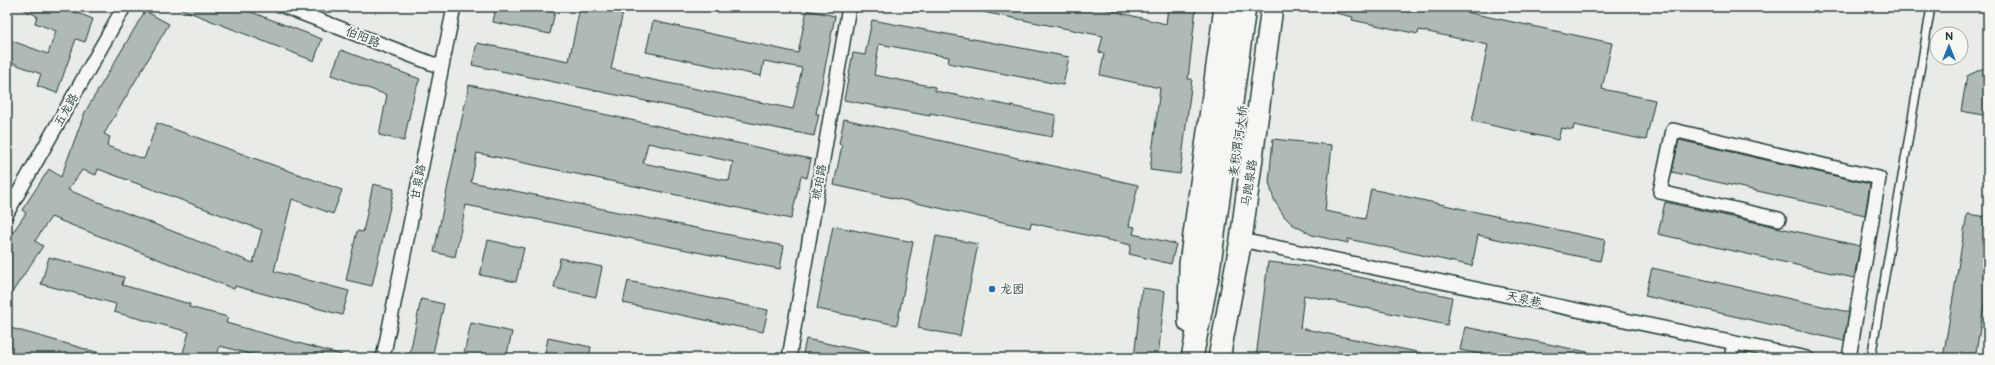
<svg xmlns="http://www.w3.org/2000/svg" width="1995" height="365" font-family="'Balsamiq Sans','LXGW WenKai TC',sans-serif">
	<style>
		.building { fill: #b0bab5; stroke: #1f3d34; fill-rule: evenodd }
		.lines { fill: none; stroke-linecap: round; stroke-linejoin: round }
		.lane-casing { stroke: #1f3d34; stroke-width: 10 }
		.street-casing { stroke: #1f3d34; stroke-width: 16 }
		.primary-casing { stroke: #1f3d34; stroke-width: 24 }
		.lane { stroke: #f6f6f2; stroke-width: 7 }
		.street { stroke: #f6f6f2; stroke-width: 13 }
		.primary { stroke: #f6f6f2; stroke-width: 21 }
		.poi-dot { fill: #1f6fb2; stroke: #f6f6f2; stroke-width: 1.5 }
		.labels { text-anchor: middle; stroke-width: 3.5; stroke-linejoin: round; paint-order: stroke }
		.street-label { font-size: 12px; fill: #1f3d34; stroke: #f6f6f2 }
		.poi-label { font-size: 12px; fill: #1f3d34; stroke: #f6f6f2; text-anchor: start }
	</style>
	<rect width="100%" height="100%" fill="#e9ebe7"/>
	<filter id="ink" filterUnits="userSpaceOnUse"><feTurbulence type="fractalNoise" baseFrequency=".025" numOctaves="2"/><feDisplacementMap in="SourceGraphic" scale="8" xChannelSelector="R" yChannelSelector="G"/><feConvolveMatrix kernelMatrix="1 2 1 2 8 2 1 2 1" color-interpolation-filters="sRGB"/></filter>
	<g filter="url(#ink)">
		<!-- building -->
		<g class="building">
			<polygon points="18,7 62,7 93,19 85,42 76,39 57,93 37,86 41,74 7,61 7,39 48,54 56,31 35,23 37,16"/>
			<polygon points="176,7 238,7 322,39 314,61"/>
			<polygon points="496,7 556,7 550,34 493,22"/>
			<polygon points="580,7 624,7 611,69 639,75 639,77 793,109 802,68 764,61 761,76 646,52 653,21 798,53 807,10 835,16 816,114 819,114 814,136 472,65 477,43 569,61"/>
			<polygon points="983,7 1096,7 1166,24 1168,7 1196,7 1188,79 1192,79 1180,174 1150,170 1160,88 1100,75 1104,54 1099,52 1103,36 983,12"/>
			<polygon points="1332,7 1442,7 1612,43 1602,89 1655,100 1646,140 1574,125 1573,130 1561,128 1558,140 1472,121 1488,45 1419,30 1418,34 1352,20 1353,17 1331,12"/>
			<path d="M145,11L169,24L104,134L110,137L107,146L144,159L157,123L342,190L333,214L292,199L274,271L349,291L342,315L235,286L234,289L51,217L35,241L43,246L7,300V241L26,213L22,210L49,169L61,177L85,112ZM98,169L262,230L253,263L68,190L82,170L96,175Z"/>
			<polygon points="872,20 1069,57 1063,85 948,63 949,57 879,44 874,75 935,87 935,91 1056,115 1052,137 930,113 930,116 844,100 853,53 865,55"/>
			<polygon points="341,50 420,79 414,94 404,141 379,135 387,95 331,75"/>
			<polygon points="1988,66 1988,116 1961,111 1967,76"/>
			<path d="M469,85L811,159L807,178L801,176L791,219L477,153L471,182L784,246L780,269L466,205L455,257L434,252ZM648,143L733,162L729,181L643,163Z"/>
			<polygon points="844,119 1138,185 1129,226 1135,227 1133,234 1176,244 1171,264 1129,254 1131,245 1031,223 1030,228 834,185 842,145 839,144"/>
			<polygon points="1273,139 1332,145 1325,211 1365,219 1371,189 1605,240 1600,261 1478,235 1472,266 1348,239 1348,243 1312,235 1292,224 1284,216 1274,200 1269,182"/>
			<polygon points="1679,140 1870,184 1865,215 1672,172"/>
			<polygon points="373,184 394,189 372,286 346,280 357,231 363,232"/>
			<polygon points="1665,202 1860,246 1854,278 1658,234"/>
			<polygon points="1967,214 1988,217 1988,282 1975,358 1943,358"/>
			<polygon points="833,226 913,242 897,325 817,309"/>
			<polygon points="936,236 978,244 960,336 918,328"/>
			<polygon points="488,240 524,248 516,282 480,275"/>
			<polygon points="49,257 124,277 122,285 190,304 189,307 228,317 226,323 342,355 341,358 265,358 220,346 216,358 203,358 183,353 189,332 114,312 116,304 41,284"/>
			<polygon points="560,258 602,267 596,297 554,288"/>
			<polygon points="1268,262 1307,266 1452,297 1447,325 1304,295 1300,328 1422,353 1422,358 1307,358 1297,356 1296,358 1256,358"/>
			<polygon points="1652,268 1849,312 1844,341 1645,296"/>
			<polygon points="628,281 768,310 763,332 623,303"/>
			<polygon points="1142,288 1165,291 1158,358 1134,358"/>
			<polygon points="421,299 444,304 432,358 409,358"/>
			<polygon points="471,323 512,332 506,358 463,358"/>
			<polygon points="7,327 107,355 106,358 15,358 7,356"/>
			<polygon points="1465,327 1592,353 1591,358 1499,358 1460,350"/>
			<polygon points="548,338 591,347 589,358 544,358"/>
			<polygon points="806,339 873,353 872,358 802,358"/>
		</g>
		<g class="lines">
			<defs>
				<polyline id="lane" points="1871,358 1931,7"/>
				<g id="street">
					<polyline points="285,7 441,67"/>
					<polyline points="7,213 124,7"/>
					<polyline points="1779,219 1660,192 1673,130 1879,178 1849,358"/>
					<polyline points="1241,240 1807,358"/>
					<polyline points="383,358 454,7"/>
					<polyline points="789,358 849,7"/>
					<polyline points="1731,358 1734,343"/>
				</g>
				<g id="primary">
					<polyline points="1189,322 1190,264 1225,7"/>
					<polyline points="1192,358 1209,271 1245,7"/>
					<polyline points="1219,358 1241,240 1272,7"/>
				</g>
			</defs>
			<!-- lane casing -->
			<use href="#lane" class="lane-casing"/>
			<!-- street casing -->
			<use href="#street" class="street-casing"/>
			<!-- primary casing -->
			<use href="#primary" class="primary-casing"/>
			<!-- lane -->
			<use href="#lane" class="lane"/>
			<!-- street -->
			<use href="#street" class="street"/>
			<!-- primary -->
			<use href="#primary" class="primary"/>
		</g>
	</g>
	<!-- markers -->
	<circle class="poi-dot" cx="992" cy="289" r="4"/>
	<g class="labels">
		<!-- street labels -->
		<g class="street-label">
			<text transform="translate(363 37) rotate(21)" y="4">伯阳路</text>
			<text transform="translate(66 110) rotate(-60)" y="4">五龙路</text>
			<text transform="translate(1238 141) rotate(-82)" y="4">麦积渭河大桥</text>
			<text transform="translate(418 182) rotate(-79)" y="4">甘泉路</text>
			<text transform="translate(819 182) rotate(-80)" y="4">琥珀路</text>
			<text transform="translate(1249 183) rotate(-82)" y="4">马跑泉路</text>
			<text transform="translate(1524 299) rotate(12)" y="4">天泉巷</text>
		</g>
		<!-- poi labels -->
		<g class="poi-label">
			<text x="1000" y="293">龙园</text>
		</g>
	</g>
	<!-- margin -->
	<rect width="1995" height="365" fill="none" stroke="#f6f6f2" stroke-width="24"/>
	<rect x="12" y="12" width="1971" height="341" fill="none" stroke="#1f3d34" stroke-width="1.5" filter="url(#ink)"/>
	<!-- north arrow -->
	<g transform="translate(1949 46)"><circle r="19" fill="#f6f6f2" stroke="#a0aca6"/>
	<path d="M0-3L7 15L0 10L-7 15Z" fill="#1f6fb2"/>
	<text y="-6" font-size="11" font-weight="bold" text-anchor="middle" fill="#1f3d34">N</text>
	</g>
</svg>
